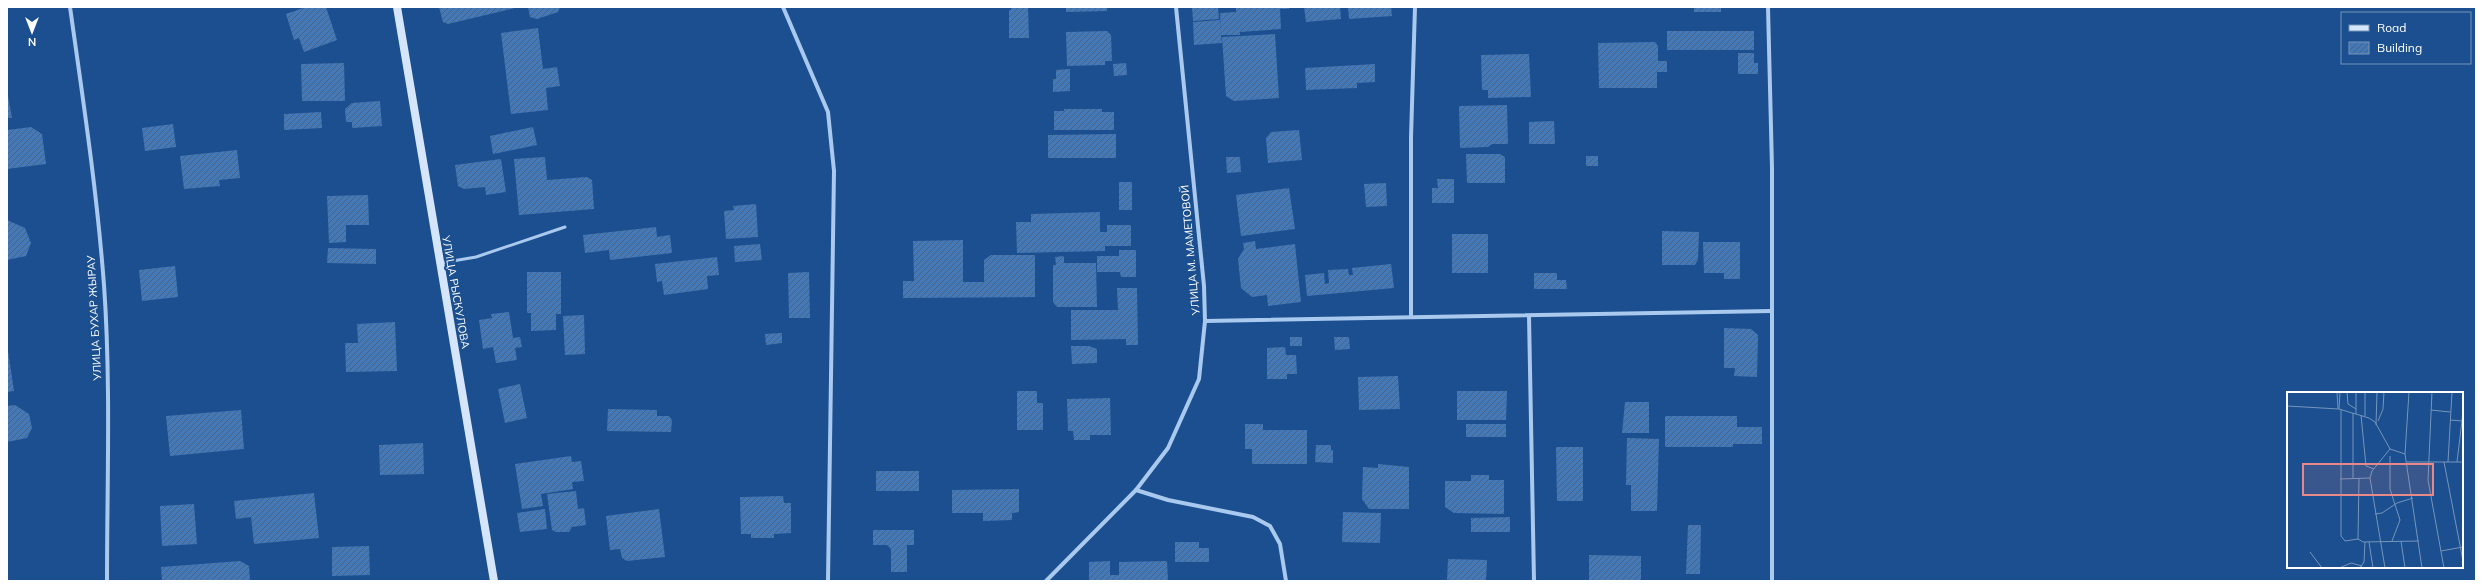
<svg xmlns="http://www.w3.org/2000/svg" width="2483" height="588" font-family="Mulish,sans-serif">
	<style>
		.building { fill: url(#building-hatch) }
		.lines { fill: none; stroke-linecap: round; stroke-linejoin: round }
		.lane { stroke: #a9c9ee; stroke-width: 3 }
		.street { stroke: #a9c9ee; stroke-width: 4 }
		.secondary { stroke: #d6e6fa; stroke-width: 8 }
		.labels { text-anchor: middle; stroke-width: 4; stroke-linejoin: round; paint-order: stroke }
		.street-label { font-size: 11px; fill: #fff; stroke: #1b4f8f }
		.inset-road { fill: none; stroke: #7695bc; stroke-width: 1 }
		.view { fill: #e88989; fill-opacity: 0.15; stroke: #e88989; stroke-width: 2 }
		.inset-edge { fill: none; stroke: #fff; stroke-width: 2 }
	</style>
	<defs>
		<pattern id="building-hatch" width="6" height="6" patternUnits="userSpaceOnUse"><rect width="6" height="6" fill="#4478b7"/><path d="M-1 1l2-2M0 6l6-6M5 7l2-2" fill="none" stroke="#486282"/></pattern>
	</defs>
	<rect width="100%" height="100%" fill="#1b4f8f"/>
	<!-- building -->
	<g class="building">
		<polygon points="306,7 326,7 337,40 304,52 299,38 294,40 286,14"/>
		<polygon points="439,7 515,7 515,8 448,24 443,22"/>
		<polygon points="528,7 560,7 558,12 537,19 530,17"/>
		<polygon points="1011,7 1028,7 1029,38 1009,38 1009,10 1011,10"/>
		<polygon points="1066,7 1107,7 1107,11 1066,12"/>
		<polygon points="1192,7 1218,7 1219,19 1193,21"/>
		<polygon points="1236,7 1289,7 1289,9 1280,9 1281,29 1240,32 1240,35 1221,35 1222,43 1194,45 1193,22 1220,20 1221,34 1220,13 1236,12"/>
		<polygon points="1304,7 1340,7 1341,19 1306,22"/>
		<polygon points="1348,7 1391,7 1392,16 1349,19"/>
		<rect x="1694" y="7" width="27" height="5"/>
		<polygon points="538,28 543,69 557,67 560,86 546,88 548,110 511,114 501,33"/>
		<polygon points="1107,31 1111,35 1112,61 1105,61 1105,65 1067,66 1066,32"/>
		<rect x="1667" y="31" width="87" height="19"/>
		<polygon points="1275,34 1279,98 1234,101 1226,96 1222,37"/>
		<polygon points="1655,42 1658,46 1658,61 1667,61 1667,72 1657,72 1657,88 1599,88 1598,43"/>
		<polygon points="1738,53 1754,53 1754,63 1758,63 1758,74 1738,74"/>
		<polygon points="1529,54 1531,97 1488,98 1488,90 1482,90 1481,55"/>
		<polygon points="344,63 345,101 302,101 301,64"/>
		<polygon points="1126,63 1127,75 1114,76 1113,64"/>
		<polygon points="1375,64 1375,82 1357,83 1357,88 1306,90 1305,68"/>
		<polygon points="1070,69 1070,91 1053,92 1053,79 1056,79 1056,70"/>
		<polygon points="7,90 12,118 7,118"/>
		<polygon points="380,101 382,126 352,128 352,122 346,122 345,109 352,103"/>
		<polygon points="1507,105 1508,144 1492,144 1488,147 1460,148 1459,106"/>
		<polygon points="1064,109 1102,109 1102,112 1114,112 1114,130 1054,130 1054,111 1064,111"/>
		<polygon points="321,112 322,128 284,130 284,114"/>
		<polygon points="1554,121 1555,144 1529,144 1529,122"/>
		<polygon points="173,124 176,147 145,151 142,128"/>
		<polygon points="31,127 42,134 46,164 7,169 7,130"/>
		<polygon points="533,127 537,145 493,154 490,136"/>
		<polygon points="1299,130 1302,160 1268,163 1266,138 1271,132"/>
		<polygon points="1116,134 1116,158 1048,158 1048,135"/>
		<polygon points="237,150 240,178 219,180 220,186 184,189 180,156"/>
		<polygon points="1466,154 1500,154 1505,157 1505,183 1467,183"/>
		<rect x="1586" y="156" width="12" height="10"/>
		<polygon points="545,157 547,180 587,177 592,180 594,209 519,215 514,159"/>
		<polygon points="1226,157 1240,157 1241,172 1227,173"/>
		<polygon points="501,159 506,192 486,195 485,187 464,189 458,186 455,165"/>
		<polygon points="1437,179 1454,179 1454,203 1432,203 1432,188 1438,188"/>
		<rect x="1119" y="182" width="13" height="28"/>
		<polygon points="1386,183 1387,206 1366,207 1364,184"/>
		<polygon points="1289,188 1295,229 1241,236 1236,195"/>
		<polygon points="368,195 369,225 346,225 346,242 329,243 327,196"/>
		<polygon points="756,204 758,237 726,239 724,211 734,210 733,206"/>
		<polygon points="1100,212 1100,232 1107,232 1107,225 1131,225 1131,246 1105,246 1105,251 1017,253 1016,222 1031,222 1031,214"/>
		<polygon points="7,220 25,228 31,243 26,256 7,260"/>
		<polygon points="656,227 657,237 670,235 672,253 610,260 609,250 585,253 583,235"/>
		<polygon points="1662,231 1699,232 1698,259 1695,265 1662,265"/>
		<rect x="1452" y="234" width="36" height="39"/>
		<polygon points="963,240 963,282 984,282 984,260 991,255 1035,255 1035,297 903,298 903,281 914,281 913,241"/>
		<polygon points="1255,241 1256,249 1295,244 1301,302 1268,306 1267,295 1252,297 1241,288 1238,259 1244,249 1243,243"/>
		<polygon points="1703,242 1740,242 1740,279 1724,279 1724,273 1704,273"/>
		<polygon points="760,244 762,260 735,262 734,246"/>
		<polygon points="328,248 376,249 376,264 327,263"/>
		<polygon points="1119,250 1136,250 1136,277 1121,277 1120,272 1097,272 1097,256 1119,256"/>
		<polygon points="1064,256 1064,263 1096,263 1097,307 1057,307 1053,302 1053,265 1056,265 1055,257"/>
		<polygon points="717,257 719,275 707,276 708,289 664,295 662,281 657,282 655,264"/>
		<polygon points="1391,264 1394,288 1307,296 1305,275 1324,273 1325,284 1329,283 1328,270 1348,269 1349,275 1353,275 1352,268"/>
		<polygon points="175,266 178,297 142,301 139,270"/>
		<polygon points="527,272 561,272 561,314 556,314 556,330 531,331 531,313 527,313"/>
		<polygon points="809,272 810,318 789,318 788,273"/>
		<polygon points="1534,273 1557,273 1557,280 1566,280 1567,289 1534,289"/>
		<polygon points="1117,288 1137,288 1138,345 1126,345 1126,339 1071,340 1071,310 1118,310"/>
		<polygon points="509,312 513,338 520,337 522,347 515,348 517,360 496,363 493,347 483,349 479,320 492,318 491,314"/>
		<polygon points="584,315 585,354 565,355 563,316"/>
		<polygon points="395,322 397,371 346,372 345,343 358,343 357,324"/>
		<polygon points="1724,328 1751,329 1758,335 1757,377 1734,376 1735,368 1724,368"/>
		<polygon points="782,333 782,343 766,345 765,334"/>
		<rect x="1290" y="337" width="12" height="9"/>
		<polygon points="1334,337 1349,337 1350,349 1335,350"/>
		<polygon points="7,344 14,391 7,392"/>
		<polygon points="1071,346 1089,346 1097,349 1097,363 1072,364"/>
		<polygon points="1285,347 1286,355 1296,355 1297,374 1287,374 1287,379 1267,379 1267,348"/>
		<polygon points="1398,376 1400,409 1359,410 1358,377"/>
		<polygon points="520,384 527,418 505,423 498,389"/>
		<polygon points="1017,391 1037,391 1037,403 1043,403 1043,430 1017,430"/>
		<polygon points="1457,391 1507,391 1506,420 1457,420"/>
		<polygon points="1110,398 1111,435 1090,435 1090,440 1074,440 1073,431 1068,431 1067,399"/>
		<polygon points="1625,402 1649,402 1649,433 1622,433"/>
		<polygon points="15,405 29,414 32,428 27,438 7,442 7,406"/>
		<polygon points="608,409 657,410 657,416 669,416 672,420 671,432 607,431"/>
		<polygon points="241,410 244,449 170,456 166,416"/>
		<polygon points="1665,416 1737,416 1737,427 1762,427 1762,444 1733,444 1733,447 1665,447"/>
		<polygon points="1245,424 1263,424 1263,430 1307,430 1307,464 1252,464 1252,449 1245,449"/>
		<rect x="1466" y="424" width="40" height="13"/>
		<polygon points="1627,438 1659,439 1657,511 1631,511 1631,485 1626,485"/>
		<polygon points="423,443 424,474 380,475 379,445"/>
		<polygon points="1316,445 1331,445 1331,450 1333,450 1333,463 1315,462"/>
		<polygon points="1556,447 1583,447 1583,501 1557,501"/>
		<polygon points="571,456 572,462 581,461 584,481 572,482 573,489 541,494 543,506 522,509 515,464"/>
		<polygon points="1378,464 1409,467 1409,509 1369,509 1362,499 1363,467 1378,468"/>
		<rect x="876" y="471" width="43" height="20"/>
		<polygon points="1471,475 1489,475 1489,480 1504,480 1504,514 1454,513 1445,507 1445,481 1471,481"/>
		<polygon points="1019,489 1019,512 1012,513 1012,520 983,521 983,513 952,513 952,490"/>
		<polygon points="576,491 578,509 584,508 586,525 572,527 569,532 556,532 552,530 547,494"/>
		<polygon points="314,493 319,538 254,544 251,517 236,519 234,501"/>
		<polygon points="783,496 784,503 791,503 791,533 774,534 774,538 751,538 751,534 741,534 740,497"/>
		<polygon points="194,504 197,544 162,546 160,506"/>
		<polygon points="545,509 547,529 520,532 517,513"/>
		<polygon points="659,509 665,557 627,561 622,558 620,549 610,550 606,516"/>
		<polygon points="1343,512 1381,513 1380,543 1342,542"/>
		<polygon points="1510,517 1510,532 1471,532 1471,518"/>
		<polygon points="1688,525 1701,525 1700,574 1686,574"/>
		<polygon points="873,530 914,530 914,545 907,545 907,572 891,572 891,549 887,545 873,545"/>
		<polygon points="1175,542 1199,542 1199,548 1209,548 1209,562 1175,562"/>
		<polygon points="369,546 370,575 332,576 332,547"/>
		<polygon points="1589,555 1641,556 1641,581 1589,581"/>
		<polygon points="1448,559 1487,560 1486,581 1447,581"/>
		<polygon points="240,561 249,566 250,581 162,581 161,567"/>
		<polygon points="1110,561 1110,575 1119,575 1119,562 1167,561 1168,581 1089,581 1089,562"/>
	</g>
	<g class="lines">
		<!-- lane -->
		<polyline class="lane" points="441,263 476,257 565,227"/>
		<!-- street -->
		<g class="street">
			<path d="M70,7C83,99 97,192 104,285C111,384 107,483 107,581"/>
			<polyline points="783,7 828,112 834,171 828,581"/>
			<polyline points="1768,7 1772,168 1772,581"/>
			<polyline points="1529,316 1534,581"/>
			<polyline points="1411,317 1411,137 1415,7"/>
			<polyline points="1205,321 1772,311"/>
			<polyline points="1136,490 1168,500 1253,517 1270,526 1280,544 1286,581"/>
			<polyline points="1046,581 1136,490 1168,448 1199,379 1205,321 1204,286 1176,7"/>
		</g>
		<!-- secondary -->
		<polyline class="secondary" points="397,7 494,581"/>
	</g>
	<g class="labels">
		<!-- street labels -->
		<g class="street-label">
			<text transform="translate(1190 250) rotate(-95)" y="4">УЛИЦА М. МАМЕТОВОЙ</text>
			<text transform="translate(456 292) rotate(80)" y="4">УЛИЦА РЫСКУЛОВА</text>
			<text transform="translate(94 318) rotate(-93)" y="4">УЛИЦА БУХАР ЖЫРАУ</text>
		</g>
	</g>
	<!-- overview -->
	<g transform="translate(2287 392)">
		<rect width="176" height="176" fill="#1b4f8f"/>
		<path class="inset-road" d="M50,0L51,16M60,0L61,12L69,17M69,0V22M78,0V24M122,0L118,62L135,176M145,0L141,88L157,176M0,14L52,17L82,26L88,30L103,57L118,62M52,17L53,0M54,18V144L58,149L71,147M144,18L163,20M74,23L79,74L87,77M163,28L175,29M91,29L96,17L97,0M89,33L90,0M103,64V97L113,128L105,149M120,70H176M157,70L176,169M161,70L165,0M170,70L176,20M66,86V21M72,86L71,147L76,150L132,149M53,87L83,86M88,122L95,121L110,111L126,106M114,149L118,176M82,150L86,176M154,159L176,155M23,160L35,176M52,176L64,171L75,174M73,176L77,170L78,150M98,176L83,86L85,79L103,57"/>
		<path class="view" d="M16,72H146V103H16Z"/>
		<rect width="176" height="176" class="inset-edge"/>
	</g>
	<!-- border -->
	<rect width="2483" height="588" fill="none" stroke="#ffffff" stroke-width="16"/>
	<!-- legend -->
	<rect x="2341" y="12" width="130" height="52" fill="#1b4f8f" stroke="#7695bc"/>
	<rect x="2349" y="25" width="20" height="6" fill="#d6e6fa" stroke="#7695bc"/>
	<text x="2377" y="32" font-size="12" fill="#ffffff">Road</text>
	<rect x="2349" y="42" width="20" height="12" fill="url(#building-hatch)" stroke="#7695bc"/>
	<text x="2377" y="52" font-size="12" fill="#ffffff">Building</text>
	<!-- north arrow -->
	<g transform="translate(32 32) rotate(180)" stroke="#1b4f8f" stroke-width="3" paint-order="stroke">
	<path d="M0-3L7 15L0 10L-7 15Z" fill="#ffffff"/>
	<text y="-6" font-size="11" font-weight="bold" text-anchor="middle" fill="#ffffff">N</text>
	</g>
</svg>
